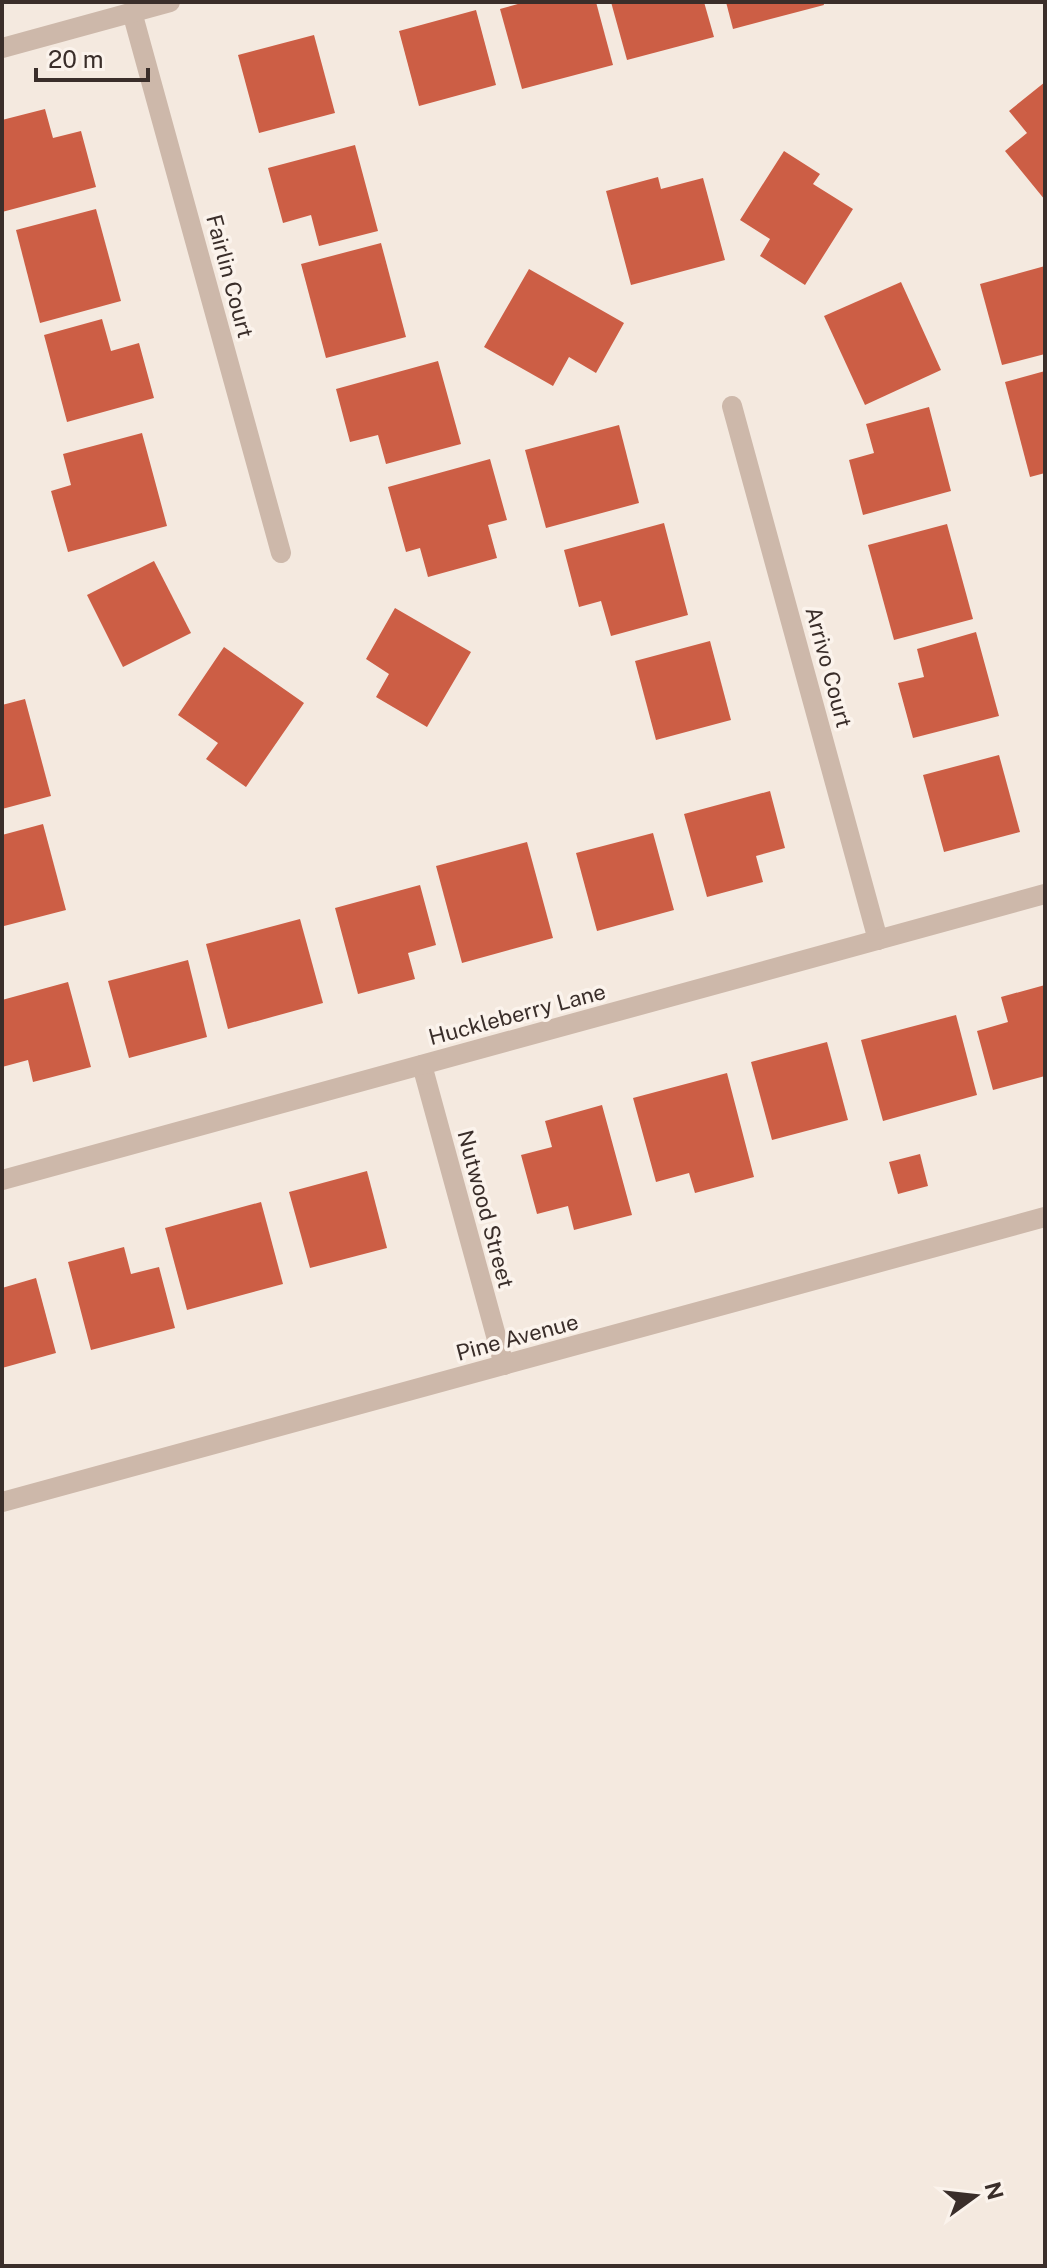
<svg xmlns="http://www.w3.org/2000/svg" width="1047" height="2268" font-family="'Public Sans',sans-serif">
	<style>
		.building { fill: #cc5e45 }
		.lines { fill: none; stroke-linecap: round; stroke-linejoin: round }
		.minor { stroke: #cdb8aa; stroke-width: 20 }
		.labels { text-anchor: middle; stroke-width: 7; stroke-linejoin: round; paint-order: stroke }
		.street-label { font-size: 22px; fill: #3a2e2a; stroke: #fbf3ec }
	</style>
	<rect width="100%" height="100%" fill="#f4e9df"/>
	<!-- building -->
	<g class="building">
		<polygon points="525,2 596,2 613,65 522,89 500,9"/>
		<polygon points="611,2 704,2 714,37 627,60"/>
		<polygon points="726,2 823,2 824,5 733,29"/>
		<polygon points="476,10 496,85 419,106 399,31"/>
		<polygon points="314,35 335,113 259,133 238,55"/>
		<polygon points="1045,82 1045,200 1005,151 1027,133 1009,111"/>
		<polygon points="45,109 53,138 81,131 96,187 2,212 2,120"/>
		<polygon points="355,145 378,231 319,246 311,215 283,223 268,168"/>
		<polygon points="784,151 820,174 813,184 853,209 805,285 760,256 770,239 740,220"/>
		<polygon points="658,177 661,189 703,178 725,260 631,285 606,191"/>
		<polygon points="96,209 121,301 40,323 16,230"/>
		<polygon points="381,243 406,337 326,358 301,264"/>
		<polygon points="1045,266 1045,354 1002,365 980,284"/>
		<polygon points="529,269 624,323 596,373 569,357 553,386 484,347"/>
		<polygon points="901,282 941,370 865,405 824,316"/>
		<polygon points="102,319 111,351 139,343 154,398 67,422 44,335"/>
		<polygon points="438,361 461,444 386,464 378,435 350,442 336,389"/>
		<polygon points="1045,371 1045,473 1030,477 1005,382"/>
		<polygon points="929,407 951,491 863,515 849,460 874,453 866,424"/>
		<polygon points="619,425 639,503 546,528 525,450"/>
		<polygon points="142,433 167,526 68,552 51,491 71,485 63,454"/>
		<polygon points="490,459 507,520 488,525 497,558 428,577 420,548 406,552 388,487"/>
		<polygon points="664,523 688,615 611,636 601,601 579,607 564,550"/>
		<polygon points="947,524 973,619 894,640 868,545"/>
		<polygon points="154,561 191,633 123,667 87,595"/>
		<polygon points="395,608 471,652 427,727 376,697 389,674 366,659"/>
		<polygon points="976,632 999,716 913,738 898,683 924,677 917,649"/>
		<polygon points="710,641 731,720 656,740 635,661"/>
		<polygon points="224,647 304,703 246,787 206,759 218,743 178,715"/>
		<polygon points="25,699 51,796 2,809 2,705"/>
		<polygon points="999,755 1020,832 944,852 923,775"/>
		<polygon points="770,791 785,848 756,856 763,882 707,897 684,814"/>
		<polygon points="43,824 66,910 4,926 2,917 2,835"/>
		<polygon points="653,833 674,910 597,931 576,853"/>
		<polygon points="527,842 553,938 462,963 436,866"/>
		<polygon points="420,885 436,945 408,953 415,979 358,994 335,908"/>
		<polygon points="300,919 323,1003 228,1029 206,944"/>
		<polygon points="188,960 207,1037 129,1058 108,981"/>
		<polygon points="68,982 91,1067 33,1082 28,1060 2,1067 2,1000"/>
		<polygon points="1045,985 1045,1076 993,1090 977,1031 1008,1022 1001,997"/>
		<polygon points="956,1015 977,1095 883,1121 861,1040"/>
		<polygon points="827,1042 848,1120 772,1140 751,1062"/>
		<polygon points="727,1073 754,1177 695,1193 689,1173 656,1182 633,1098"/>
		<polygon points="602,1105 632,1215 574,1230 568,1206 537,1214 521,1155 552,1147 545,1121"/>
		<polygon points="920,1154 928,1186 898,1194 889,1162"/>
		<polygon points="367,1171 387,1248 310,1268 289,1192"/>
		<polygon points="261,1202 283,1284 187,1310 165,1228"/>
		<polygon points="124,1247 131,1274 159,1267 175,1328 91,1350 68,1262"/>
		<polygon points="36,1278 56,1353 2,1368 2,1288"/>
	</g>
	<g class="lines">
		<!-- minor -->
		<g class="minor">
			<polyline points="132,12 281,553"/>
			<polyline points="2,48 170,2"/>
			<polyline points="732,406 878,940"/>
			<polyline points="422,1065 504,1365"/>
			<polyline points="2,1180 1045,894"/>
			<polyline points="2,1502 1045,1217"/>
		</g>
	</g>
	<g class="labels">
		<!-- street labels -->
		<g class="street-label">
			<text transform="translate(230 276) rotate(75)" y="8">Fairlin Court</text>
			<text transform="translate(829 667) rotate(75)" y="8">Arrivo Court</text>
			<text transform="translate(517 1014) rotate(-15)" y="8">Huckleberry Lane</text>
			<text transform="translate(486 1209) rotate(75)" y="8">Nutwood Street</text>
			<text transform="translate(517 1337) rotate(-15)" y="8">Pine Avenue</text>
		</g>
	</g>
	<!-- border -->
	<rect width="1047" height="2268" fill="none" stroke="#3a2e2a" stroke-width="8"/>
	<!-- north arrow -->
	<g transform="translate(975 2196) rotate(75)" stroke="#fbf3ec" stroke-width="6" paint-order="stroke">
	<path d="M0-6L14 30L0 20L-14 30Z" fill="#3a2e2a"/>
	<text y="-12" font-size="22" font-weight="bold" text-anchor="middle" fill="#3a2e2a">N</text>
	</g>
	<!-- scale -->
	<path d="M36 68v12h112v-12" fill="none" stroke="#3a2e2a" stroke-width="4"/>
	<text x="48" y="68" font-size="24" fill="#3a2e2a" stroke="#fbf3ec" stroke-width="6" paint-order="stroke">20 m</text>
</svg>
